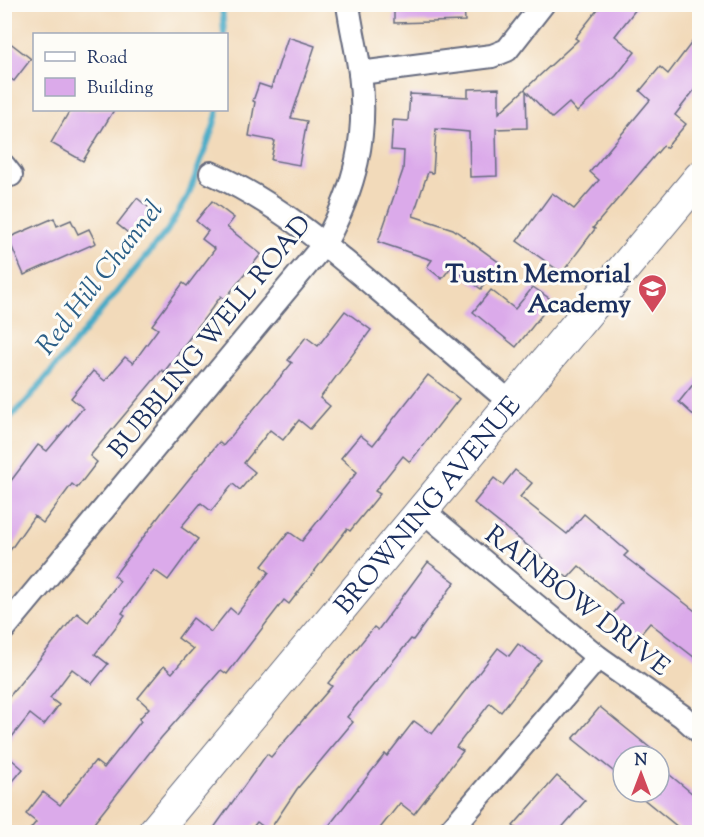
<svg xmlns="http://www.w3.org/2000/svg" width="704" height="837" font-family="'Sorts Mill Goudy',serif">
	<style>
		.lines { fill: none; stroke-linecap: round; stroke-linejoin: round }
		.stream { stroke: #47aac6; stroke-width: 6 }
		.building { fill: #dbaaea }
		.street-casing { stroke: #666b7e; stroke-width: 26 }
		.secondary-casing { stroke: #666b7e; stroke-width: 34 }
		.street { stroke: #fff; stroke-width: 22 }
		.secondary { stroke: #fff; stroke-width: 32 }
		.labels { text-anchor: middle; stroke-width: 6; stroke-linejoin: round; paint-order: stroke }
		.poi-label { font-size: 26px; font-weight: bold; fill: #1b2f5e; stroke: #fdfcf7; text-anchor: end }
		.street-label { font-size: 26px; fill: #1b2f5e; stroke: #fdfcf7 }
		.water-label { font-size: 27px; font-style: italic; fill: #2d6088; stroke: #fdfcf7 }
	</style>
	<rect width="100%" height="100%" fill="#fdfcf7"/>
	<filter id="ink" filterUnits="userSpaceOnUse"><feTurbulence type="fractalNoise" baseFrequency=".0167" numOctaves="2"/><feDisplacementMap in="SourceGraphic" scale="12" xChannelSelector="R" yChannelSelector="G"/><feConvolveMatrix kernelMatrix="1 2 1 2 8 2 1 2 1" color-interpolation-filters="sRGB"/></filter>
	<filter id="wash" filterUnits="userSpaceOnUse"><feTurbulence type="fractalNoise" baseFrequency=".008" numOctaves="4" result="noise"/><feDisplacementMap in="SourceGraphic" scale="24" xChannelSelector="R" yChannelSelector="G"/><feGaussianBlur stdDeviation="1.35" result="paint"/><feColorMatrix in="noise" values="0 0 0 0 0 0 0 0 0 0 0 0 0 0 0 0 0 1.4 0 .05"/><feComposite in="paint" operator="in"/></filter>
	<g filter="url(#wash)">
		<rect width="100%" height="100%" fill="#f2daba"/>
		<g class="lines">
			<!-- stream -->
			<g class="stream">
				<polyline points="222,4 224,34"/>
				<polyline points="4,423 26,402 167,231 188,196 213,128 218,110"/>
			</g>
		</g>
		<g id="blocks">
			<!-- building -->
			<g class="building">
				<polygon points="394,4 464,4 465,21 394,23"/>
				<polygon points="602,4 640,4 615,36 635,52 616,76 577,112 569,103 552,118 526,91 527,128 496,129 497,176 470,177 469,132 436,129 433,173 428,172 413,216 453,229 500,263 481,289 451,267 442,279 427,267 432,260 378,242 403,170 404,151 391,150 393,120 408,121 410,94 468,97 468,89 499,88 499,113 578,40 575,38"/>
				<polygon points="699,33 699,84 675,115 686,124 666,148 663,146 593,228 595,229 562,273 517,241 552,193 574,209 599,180 590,172 650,100 640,91 660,67 668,74"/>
				<polygon points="288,37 315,46 291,118 307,121 299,165 271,160 275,141 249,136 255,102 253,101 259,84 271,88"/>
				<polygon points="4,38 31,59 14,81 4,74"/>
				<polygon points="70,110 114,110 83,161 51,143"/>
				<polygon points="137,198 157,214 137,240 117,224"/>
				<polygon points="212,201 234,218 227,227 261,254 225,299 221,296 164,372 162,370 90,456 97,462 77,488 72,484 43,523 34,516 4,559 4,490 38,445 47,451 83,408 71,398 93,371 105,381 125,357 133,363 158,329 152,325 183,283 187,286 215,249 202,239 208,231 196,221"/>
				<polygon points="54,218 57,226 71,220 78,234 89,229 96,243 24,275 8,238"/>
				<polygon points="533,287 553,301 516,347 473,312 491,290 515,309"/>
				<polygon points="345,311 371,330 320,398 330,406 310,429 299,420 283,440 270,430 244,463 255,472 240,490 233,484 211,511 201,503 181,527 198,539 168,580 154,570 122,613 125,615 95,654 108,664 92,684 72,669 50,698 59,705 44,725 30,714 4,747 4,703 77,613 88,622 120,581 114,576 163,511 219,442 223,446 292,363 288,360 306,337 318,346"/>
				<polygon points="428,375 459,399 410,462 403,456 375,491 380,494 350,531 347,529 289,604 284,600 227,674 221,670 161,738 87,832 28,832 36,822 26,814 43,792 60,805 95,761 104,768 141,721 139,719 149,708 138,698 164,666 172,673 193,649 178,638 193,618 211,632 230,608 237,614 269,572 262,566 289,532 302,541 357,472 341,458 360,435 373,445"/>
				<polygon points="699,377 699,420 679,402"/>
				<polygon points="515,470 532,483 520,497 567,534 584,514 628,552 624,556 699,614 699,661 650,623 639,636 612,615 622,603 579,566 568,578 474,503 494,478 503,485"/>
				<polygon points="428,562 455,582 413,640 411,639 347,717 353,722 297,789 269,831 257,822 249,832 211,832 267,754 271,757 332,686 328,683 374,627 378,630"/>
				<polygon points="518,644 541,660 501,712 490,703 456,747 463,751 414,814 400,803 377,832 324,832 385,754 387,756 414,721 432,734 498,648 509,656"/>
				<polygon points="600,707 660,756 623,756 623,779 573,739"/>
				<polygon points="4,753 23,769 4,792"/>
				<polygon points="659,766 699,799 699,832 684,832 635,792 659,792"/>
				<polygon points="557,776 585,801 558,832 521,832 513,826"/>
			</g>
		</g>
	</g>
	<g filter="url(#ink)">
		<use href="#blocks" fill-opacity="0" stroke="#666b7e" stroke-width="1.5"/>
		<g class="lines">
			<defs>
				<g id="street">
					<polyline points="360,73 492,56 507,50 543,4"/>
					<polyline points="4,166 11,175"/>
					<path d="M211,173C278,203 331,249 386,296C428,332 469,367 511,403"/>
					<polyline points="423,511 598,657 682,716 700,732"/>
					<path d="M4,629L325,243C355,188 368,137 360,73C357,50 351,28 348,4"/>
					<polyline points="449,832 598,657"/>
				</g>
				<g id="secondary">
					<path id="s1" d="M154,832L700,177"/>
				</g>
			</defs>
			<!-- street casing -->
			<use href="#street" class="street-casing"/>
			<!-- secondary casing -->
			<use href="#secondary" class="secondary-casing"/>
			<!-- street -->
			<use href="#street" class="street"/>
			<!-- secondary -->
			<use href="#secondary" class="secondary"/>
		</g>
	</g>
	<!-- icons -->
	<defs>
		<symbol id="school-pin" viewBox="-11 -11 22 30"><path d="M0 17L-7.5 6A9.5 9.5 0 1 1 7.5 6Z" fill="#d1495b" stroke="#fdfcf7"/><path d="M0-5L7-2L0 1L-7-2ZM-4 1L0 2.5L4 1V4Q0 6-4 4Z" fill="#fff"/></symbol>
	</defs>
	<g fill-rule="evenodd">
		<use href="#school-pin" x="636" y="272" width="33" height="45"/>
	</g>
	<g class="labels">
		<!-- poi labels -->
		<g class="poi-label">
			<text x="631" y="282">Tustin Memorial<tspan x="631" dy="30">Academy</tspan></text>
		</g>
		<!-- street labels -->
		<g class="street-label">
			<text transform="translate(209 336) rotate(-51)" y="9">BUBBLING WELL ROAD</text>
			<text dy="9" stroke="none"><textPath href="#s1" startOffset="426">BROWNING AVENUE</textPath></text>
			<text transform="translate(578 600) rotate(38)" y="9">RAINBOW DRIVE</text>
		</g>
		<!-- water labels -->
		<g class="water-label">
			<text transform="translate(99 277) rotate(-52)" y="9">Red Hill Channel</text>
		</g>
	</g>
	<!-- margin -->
	<rect width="704" height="837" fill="none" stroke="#fdfcf7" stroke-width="24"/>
	<!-- legend -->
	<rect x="33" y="33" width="195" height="78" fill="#fdfcf7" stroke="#a3aaba" stroke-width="1.5"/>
	<rect x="45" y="52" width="30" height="9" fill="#ffffff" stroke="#a3aaba" stroke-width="1.5"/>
	<text x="87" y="63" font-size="18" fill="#1b2f5e">Road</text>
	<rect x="45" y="78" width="30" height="18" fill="#dbaaea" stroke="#a3aaba" stroke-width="1.5"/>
	<text x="87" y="93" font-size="18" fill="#1b2f5e">Building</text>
	<!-- north arrow -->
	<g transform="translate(641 774)"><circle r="28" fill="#fdfcf7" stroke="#a3aaba" stroke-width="1.5"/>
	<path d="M0-4.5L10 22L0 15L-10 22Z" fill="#d1495b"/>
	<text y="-9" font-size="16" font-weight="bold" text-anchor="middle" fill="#1b2f5e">N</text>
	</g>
</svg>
